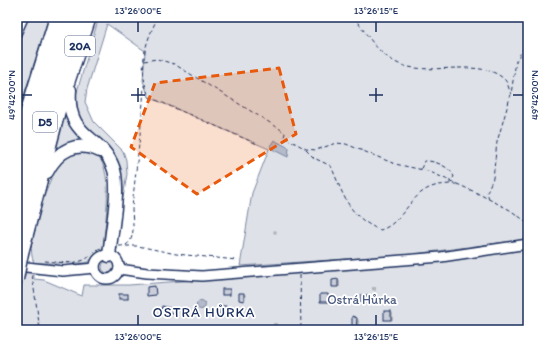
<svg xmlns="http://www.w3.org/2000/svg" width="545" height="347" font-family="Itim,sans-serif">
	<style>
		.green { fill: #dee1e7; stroke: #7c88a2 }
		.water { fill: #b5bbca; stroke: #77839f }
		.shadow { fill: #0003 }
		.building { fill: #caceda; stroke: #1b2f5e }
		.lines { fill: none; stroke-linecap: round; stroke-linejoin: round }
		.street-casing { stroke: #1b2f5e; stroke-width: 9 }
		.secondary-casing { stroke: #1b2f5e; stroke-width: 12 }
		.highway-casing { stroke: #1b2f5e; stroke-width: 15 }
		.path { stroke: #1b2f5e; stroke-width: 1; stroke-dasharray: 4 3; stroke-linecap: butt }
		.street { stroke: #fff; stroke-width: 6 }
		.secondary { stroke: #fff; stroke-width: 9 }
		.highway { stroke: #fff; stroke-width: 12 }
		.highway-bridge-casing { stroke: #1b2f5e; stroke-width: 15; stroke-linecap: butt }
		.highway-bridge { stroke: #fff; stroke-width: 12 }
		.marked { fill: #e8590c; fill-opacity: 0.2; stroke: #e8590c; stroke-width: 3; stroke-dasharray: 8 5; stroke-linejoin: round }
		.ticks { fill: none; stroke: #1b2f5e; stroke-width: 1.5 }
		.labels { text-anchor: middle; stroke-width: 3.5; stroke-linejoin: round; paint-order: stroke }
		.shield { fill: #fff; stroke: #5f6d8e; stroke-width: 1 }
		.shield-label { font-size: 12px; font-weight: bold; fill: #1b2f5e }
		.park-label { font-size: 13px; fill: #4c5c80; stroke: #fff }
		.neighbourhood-label { font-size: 14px; letter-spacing: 1px; fill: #1b2f5e; stroke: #fff }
		.neatline { fill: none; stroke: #1b2f5e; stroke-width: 1.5 }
		.ticks-label { font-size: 10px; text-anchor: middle; fill: #1b2f5e }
	</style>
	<rect width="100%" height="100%" fill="#fff"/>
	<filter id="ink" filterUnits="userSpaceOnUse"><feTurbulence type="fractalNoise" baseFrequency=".025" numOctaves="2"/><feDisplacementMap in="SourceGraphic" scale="8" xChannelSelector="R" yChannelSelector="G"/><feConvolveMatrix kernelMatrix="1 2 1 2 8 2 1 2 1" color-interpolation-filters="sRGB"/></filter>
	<g filter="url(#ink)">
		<!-- green -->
		<g class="green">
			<polygon points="28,17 49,17 17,117 17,40"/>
			<polygon points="99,17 528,17 528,239 407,255 240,266 252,193 269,149 149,97 143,81 145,51 107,24 87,89 85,102 94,122 123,151 126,160 127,174 116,240 117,249 115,238 121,174 118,164 110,150 79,125 73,105"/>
			<path d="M64,111L86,142C71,140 63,144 52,155Z"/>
			<path d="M70,151C76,151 86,149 92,151C117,165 104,226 103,250L87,263H34C24,241 45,196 53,173L57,165Z"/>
			<path d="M528,249V330H17C17,308 19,290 26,270L34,271V279L44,280L82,296L84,285H129L421,263Z"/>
			<circle cx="108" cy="267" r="6"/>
		</g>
		<!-- water -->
		<g class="water">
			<polygon points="274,140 289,148 288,157 272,149 270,146"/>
			<circle cx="201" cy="305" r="4.5"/>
		</g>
		<!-- shadow -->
		<g class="shadow">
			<polygon points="274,230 277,231 276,234 273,233"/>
			<polygon points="338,280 340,281 340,287 333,286"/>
			<polygon points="372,287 376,287 376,291 372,290"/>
			<polygon points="244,294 246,295 245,301 240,300"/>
			<polygon points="127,295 129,299 120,299"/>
			<polygon points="321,295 330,296 330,303 321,301"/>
			<polygon points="391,312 393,313 393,320 385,319"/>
			<polygon points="357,319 359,320 359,329 354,330"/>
			<rect x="273" y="323" width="4" height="3"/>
		</g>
		<!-- building -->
		<g class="building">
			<polygon points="338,279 338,287 332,287 332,280"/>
			<polygon points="155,286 156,295 147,296 147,287"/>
			<rect x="222" y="289" width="8" height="6"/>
			<polygon points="239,293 244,293 244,301 239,300"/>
			<rect x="119" y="294" width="9" height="5"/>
			<polygon points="320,294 328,294 329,302 320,302"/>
			<rect x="361" y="295" width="7" height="7"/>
			<polygon points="162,306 175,309 174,313 161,311"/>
			<polygon points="221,306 226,306 226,314 220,314"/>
			<rect x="384" y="311" width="7" height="9"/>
			<polygon points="352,316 357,318 356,330 352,330"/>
		</g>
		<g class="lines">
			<defs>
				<polyline id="street" points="17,35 25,17"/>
				<g id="secondary">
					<circle cx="107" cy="267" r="12"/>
					<polyline points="17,266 63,271 95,268"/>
					<polyline points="119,269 147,273 202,276 441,257 528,244"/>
				</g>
				<g id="highway">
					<path d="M70,90C66,139 101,134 113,167C121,186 111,234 109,256"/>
					<polyline points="17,143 56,17"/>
					<path d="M47,172C58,150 77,140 100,151"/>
					<polyline points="17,187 39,103 68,17"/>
					<polyline points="17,229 49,105 78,17"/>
					<polyline points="22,253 60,107 90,17"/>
				</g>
			</defs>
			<!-- street casing -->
			<use href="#street" class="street-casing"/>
			<!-- secondary casing -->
			<use href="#secondary" class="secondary-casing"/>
			<!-- highway casing -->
			<use href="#highway" class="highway-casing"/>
			<!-- path -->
			<g class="path">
				<path d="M158,17C144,44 138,68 149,97L257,144"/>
				<path d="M353,17C369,35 375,52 397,63C426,78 482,56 505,80C508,83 509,90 511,94"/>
				<polyline points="144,61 157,59 174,64 280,129 285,133 284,137 306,149 316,150 336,143 346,144 395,164 428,171 475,192 510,210 528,223"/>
				<path d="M306,150L314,158L331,166C344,196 348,216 380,230C400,225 409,198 427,189C436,184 448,184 458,184"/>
				<path d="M528,164C525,172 522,184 528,190"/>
				<path d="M421,169L424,161C434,160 451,167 454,177L450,180V184"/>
				<polyline points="489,199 487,192 493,178 497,142 511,94 516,61 528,41"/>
				<path d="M119,246C125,246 128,245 131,239C135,230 132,218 132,208C136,167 142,126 144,85"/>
				<polyline points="126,246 138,246 176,254 237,260"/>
				<path d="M45,261C58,262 75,265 86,259C92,255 95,249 102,248"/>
				<polyline points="32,275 40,330"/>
				<polyline points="300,275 301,330"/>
				<polyline points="36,330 39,328 48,330"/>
			</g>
			<!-- street -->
			<use href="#street" class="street"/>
			<!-- secondary -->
			<use href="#secondary" class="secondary"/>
			<!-- highway -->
			<use href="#highway" class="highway"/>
			<defs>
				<polyline id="highway-bridge" points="17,279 22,253"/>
			</defs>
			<!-- highway-bridge casing -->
			<use href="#highway-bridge" class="highway-bridge-casing"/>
			<!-- highway-bridge -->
			<use href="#highway-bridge" class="highway-bridge"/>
		</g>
	</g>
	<!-- marked area -->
	<path class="marked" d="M279,68L296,134L197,194L131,147L155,83Z"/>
	<!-- ticks -->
	<path class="ticks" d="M138,22V32M376,22V32M138,88V102M376,88V102M22,95H32M131,95H145M369,95H383M513,95H523M138,315V325M376,315V325"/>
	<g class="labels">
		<!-- shield labels -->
		<g class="shield">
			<rect x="65" y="36" width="30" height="20" rx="3"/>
			<rect x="33" y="112" width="24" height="20" rx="3"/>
		</g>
		<g class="shield-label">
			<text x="80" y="50">20A</text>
			<text x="45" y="126">D5</text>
		</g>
		<!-- park labels -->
		<g class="park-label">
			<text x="362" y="304">Ostrá Hůrka</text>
		</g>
		<!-- neighbourhood labels -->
		<g class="neighbourhood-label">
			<text x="204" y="317">OSTRÁ HŮRKA</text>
		</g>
	</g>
	<!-- margin -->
	<rect width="545" height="347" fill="none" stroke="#fff" stroke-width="44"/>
	<rect x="22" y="22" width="501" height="303" class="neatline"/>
	<g class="ticks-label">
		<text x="138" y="14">13°26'00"E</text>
		<text x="376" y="14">13°26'15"E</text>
		<text transform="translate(11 95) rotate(-90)" y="4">49°42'00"N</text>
		<text transform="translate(534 95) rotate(-90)" y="4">49°42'00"N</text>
		<text x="138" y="340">13°26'00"E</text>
		<text x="376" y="340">13°26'15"E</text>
	</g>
</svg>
